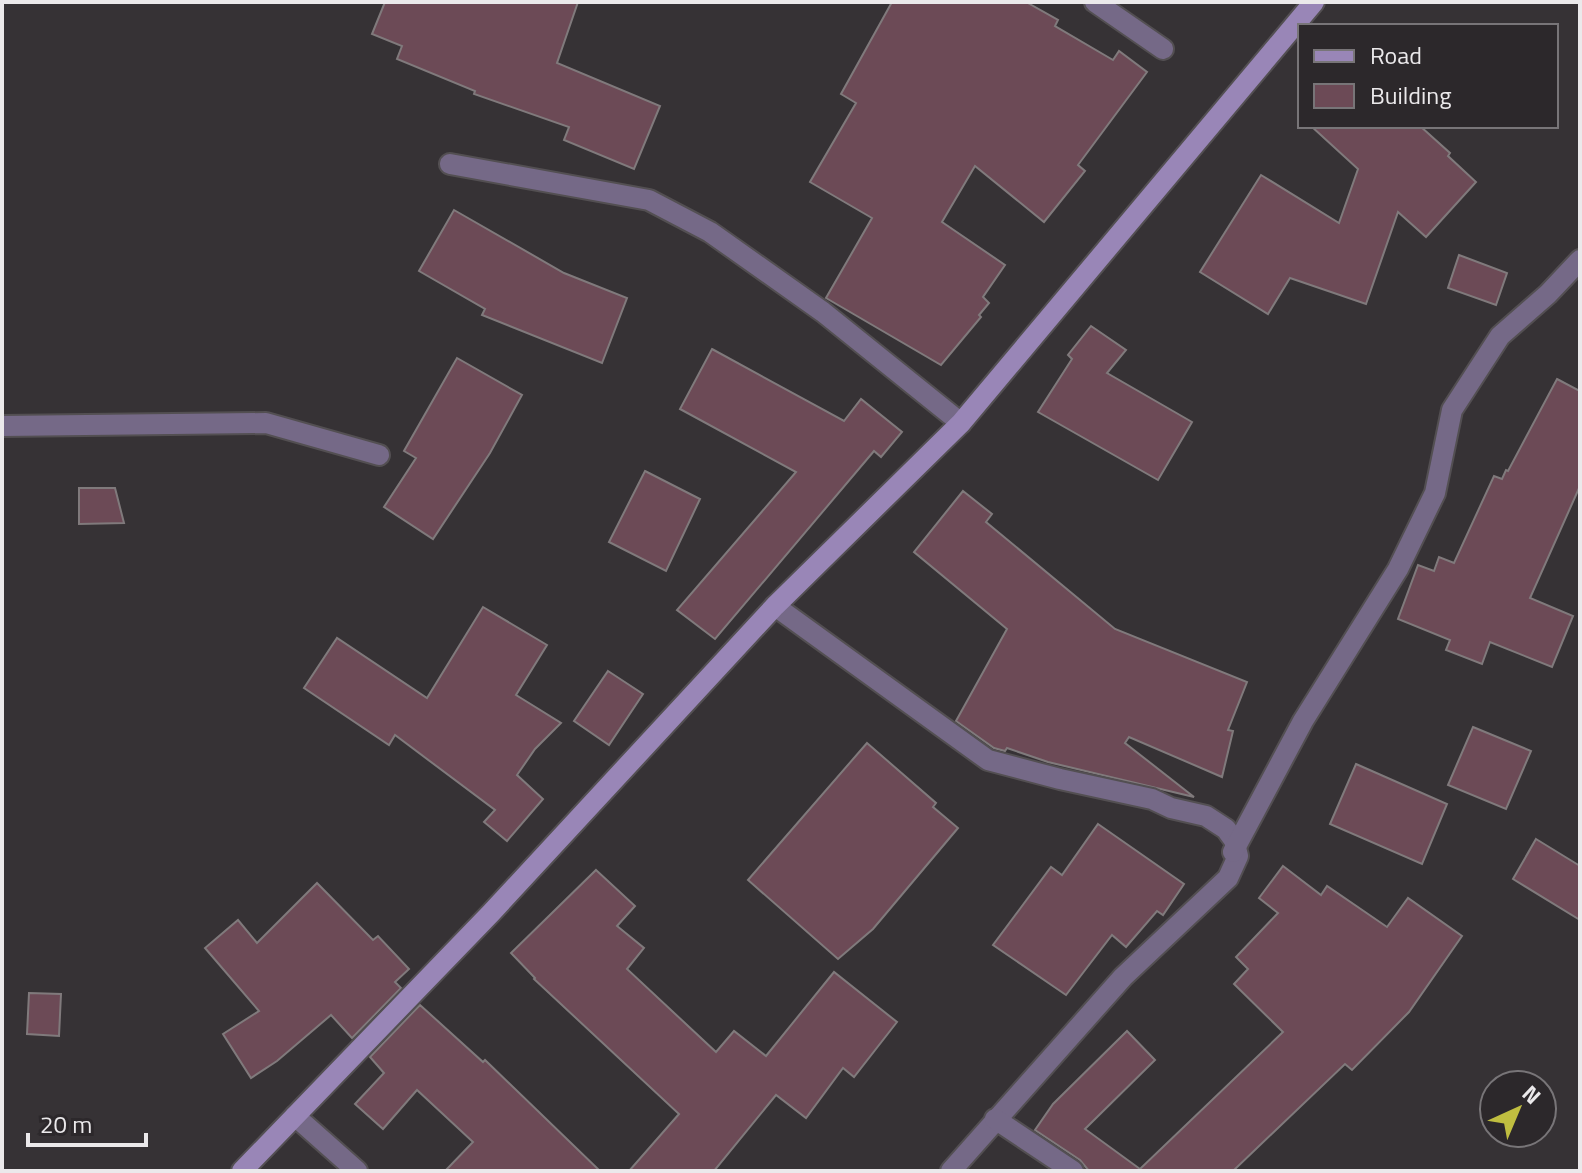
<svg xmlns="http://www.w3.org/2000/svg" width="1582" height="1173" font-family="'Titillium Web',sans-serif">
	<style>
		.building { fill: #6c4a56; stroke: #807a7c; stroke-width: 2 }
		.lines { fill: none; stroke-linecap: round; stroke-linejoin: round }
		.street-casing { stroke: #534f52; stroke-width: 24 }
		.secondary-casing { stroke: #534f52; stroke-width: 24 }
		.street { stroke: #756987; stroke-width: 20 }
		.secondary { stroke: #9986b7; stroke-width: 20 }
	</style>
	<rect width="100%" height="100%" fill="#363235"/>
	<!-- building -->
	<g class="building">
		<polygon points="385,2 578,2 557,63 660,106 634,169 564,140 569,127 474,94 475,91 397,59 402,46 372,34"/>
		<polygon points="892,2 1026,2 1058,20 1055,26 1113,60 1119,51 1147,72 1078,165 1085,171 1044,222 975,166 942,222 1005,265 983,297 989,303 979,315 981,317 941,365 826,298 872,218 810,182 856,103 841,94"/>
		<polygon points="1311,126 1420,126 1450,153 1448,156 1476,182 1426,237 1398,212 1366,304 1290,278 1268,314 1200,272 1261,175 1339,223 1358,169"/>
		<polygon points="454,210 564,273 627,298 602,363 482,315 485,309 419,271"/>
		<polygon points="1459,255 1507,273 1496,305 1448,288"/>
		<polygon points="1091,326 1126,350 1107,373 1192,422 1158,480 1038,412 1072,359 1068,355"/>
		<polygon points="712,349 844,421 861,399 902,432 881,457 874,451 715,639 677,610 796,472 680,409"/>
		<polygon points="457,358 522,395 490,453 433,539 384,507 416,458 404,451"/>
		<polygon points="1557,379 1580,391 1580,486 1530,598 1573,616 1552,667 1490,642 1482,664 1446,650 1450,640 1398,619 1418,565 1434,571 1439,557 1454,563 1494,476 1502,479 1506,470 1508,471"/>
		<polygon points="645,471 700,499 666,571 609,542"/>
		<polygon points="79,488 115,488 124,523 79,524"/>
		<polygon points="963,491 992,514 986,522 1115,629 1247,682 1228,730 1233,731 1222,777 1129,737 1125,743 1194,797 1048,762 1007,748 1005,751 994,748 956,721 1007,629 914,552"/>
		<polygon points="483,607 547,645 516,695 561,723 535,749 517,775 543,799 507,841 484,822 495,810 395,735 389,745 304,688 337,638 427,698"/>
		<polygon points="608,671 643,694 609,745 574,721"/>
		<polygon points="1473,727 1531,751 1506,809 1448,785"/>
		<polygon points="867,743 936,803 933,807 958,828 873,929 838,959 748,880"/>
		<polygon points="1356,764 1447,804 1422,864 1330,824"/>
		<polygon points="1098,824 1184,884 1163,915 1157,911 1126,947 1112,935 1066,995 993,945 1051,867 1062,875"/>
		<polygon points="1536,839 1580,866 1580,920 1513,879"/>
		<polygon points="1283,866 1321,895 1327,886 1387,927 1408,898 1462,936 1409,1012 1352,1070 1345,1064 1233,1171 1089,1171 1080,1160 1035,1130 1053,1104 1127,1031 1155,1060 1085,1129 1140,1169 1283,1032 1234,984 1248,969 1236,957 1278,913 1259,898"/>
		<polygon points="596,870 635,906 617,926 644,948 627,969 716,1052 734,1031 766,1056 834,972 897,1022 854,1077 843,1068 806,1118 776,1095 714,1171 629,1171 679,1114 534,979 535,978 511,953"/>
		<polygon points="317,883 373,940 378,936 409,969 395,982 401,988 352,1038 331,1015 277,1061 251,1078 223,1034 259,1011 205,948 238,920 257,943"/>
		<polygon points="29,993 61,994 59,1036 27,1034"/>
		<polygon points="420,1005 483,1062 485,1060 600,1171 445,1171 473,1142 417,1090 383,1129 355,1104 384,1073 370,1057"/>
	</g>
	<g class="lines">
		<defs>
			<g id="street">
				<polyline points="1095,2 1163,49"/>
				<polyline points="450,164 649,200 710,232 823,312 961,423"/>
				<polyline points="2,426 266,423 379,455"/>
				<polyline points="775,606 988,760 1060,779 1152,799 1171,808 1206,816 1226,829 1234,840 1238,856 1228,878 1123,977 951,1171"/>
				<polyline points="1233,852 1303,721 1398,569 1435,493 1452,410 1500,336 1548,294 1580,260"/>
				<polyline points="295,1116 357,1171"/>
				<polyline points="995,1119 1073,1171"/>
			</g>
			<polyline id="secondary" points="242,1171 491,913 775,606 961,423 1314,2"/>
		</defs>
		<!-- street casing -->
		<use href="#street" class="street-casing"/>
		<!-- secondary casing -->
		<use href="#secondary" class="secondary-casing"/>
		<!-- street -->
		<use href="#street" class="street"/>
		<!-- secondary -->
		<use href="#secondary" class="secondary"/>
	</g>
	<!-- border -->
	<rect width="1582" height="1173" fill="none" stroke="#ebe9eb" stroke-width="8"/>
	<!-- legend -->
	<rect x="1298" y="24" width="260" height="104" fill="#2c282b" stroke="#787578" stroke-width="2"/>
	<rect x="1314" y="50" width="40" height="12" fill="#9986b7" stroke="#787578" stroke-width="2"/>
	<text x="1370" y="64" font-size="24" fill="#ebe9eb">Road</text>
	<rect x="1314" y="84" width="40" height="24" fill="#6c4a56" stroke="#787578" stroke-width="2"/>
	<text x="1370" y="104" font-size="24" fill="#ebe9eb">Building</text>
	<!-- north arrow -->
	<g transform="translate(1518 1109) rotate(44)"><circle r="38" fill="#2c282b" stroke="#787578" stroke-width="2"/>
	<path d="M0-6L14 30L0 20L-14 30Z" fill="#c0be40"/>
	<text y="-12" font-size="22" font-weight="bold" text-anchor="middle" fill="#ebe9eb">N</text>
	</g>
	<!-- scale -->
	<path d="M28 1133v12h118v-12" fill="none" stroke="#ebe9eb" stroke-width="4"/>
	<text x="40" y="1133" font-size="24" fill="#ebe9eb" stroke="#2c282b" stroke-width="6" paint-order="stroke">20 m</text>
</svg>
